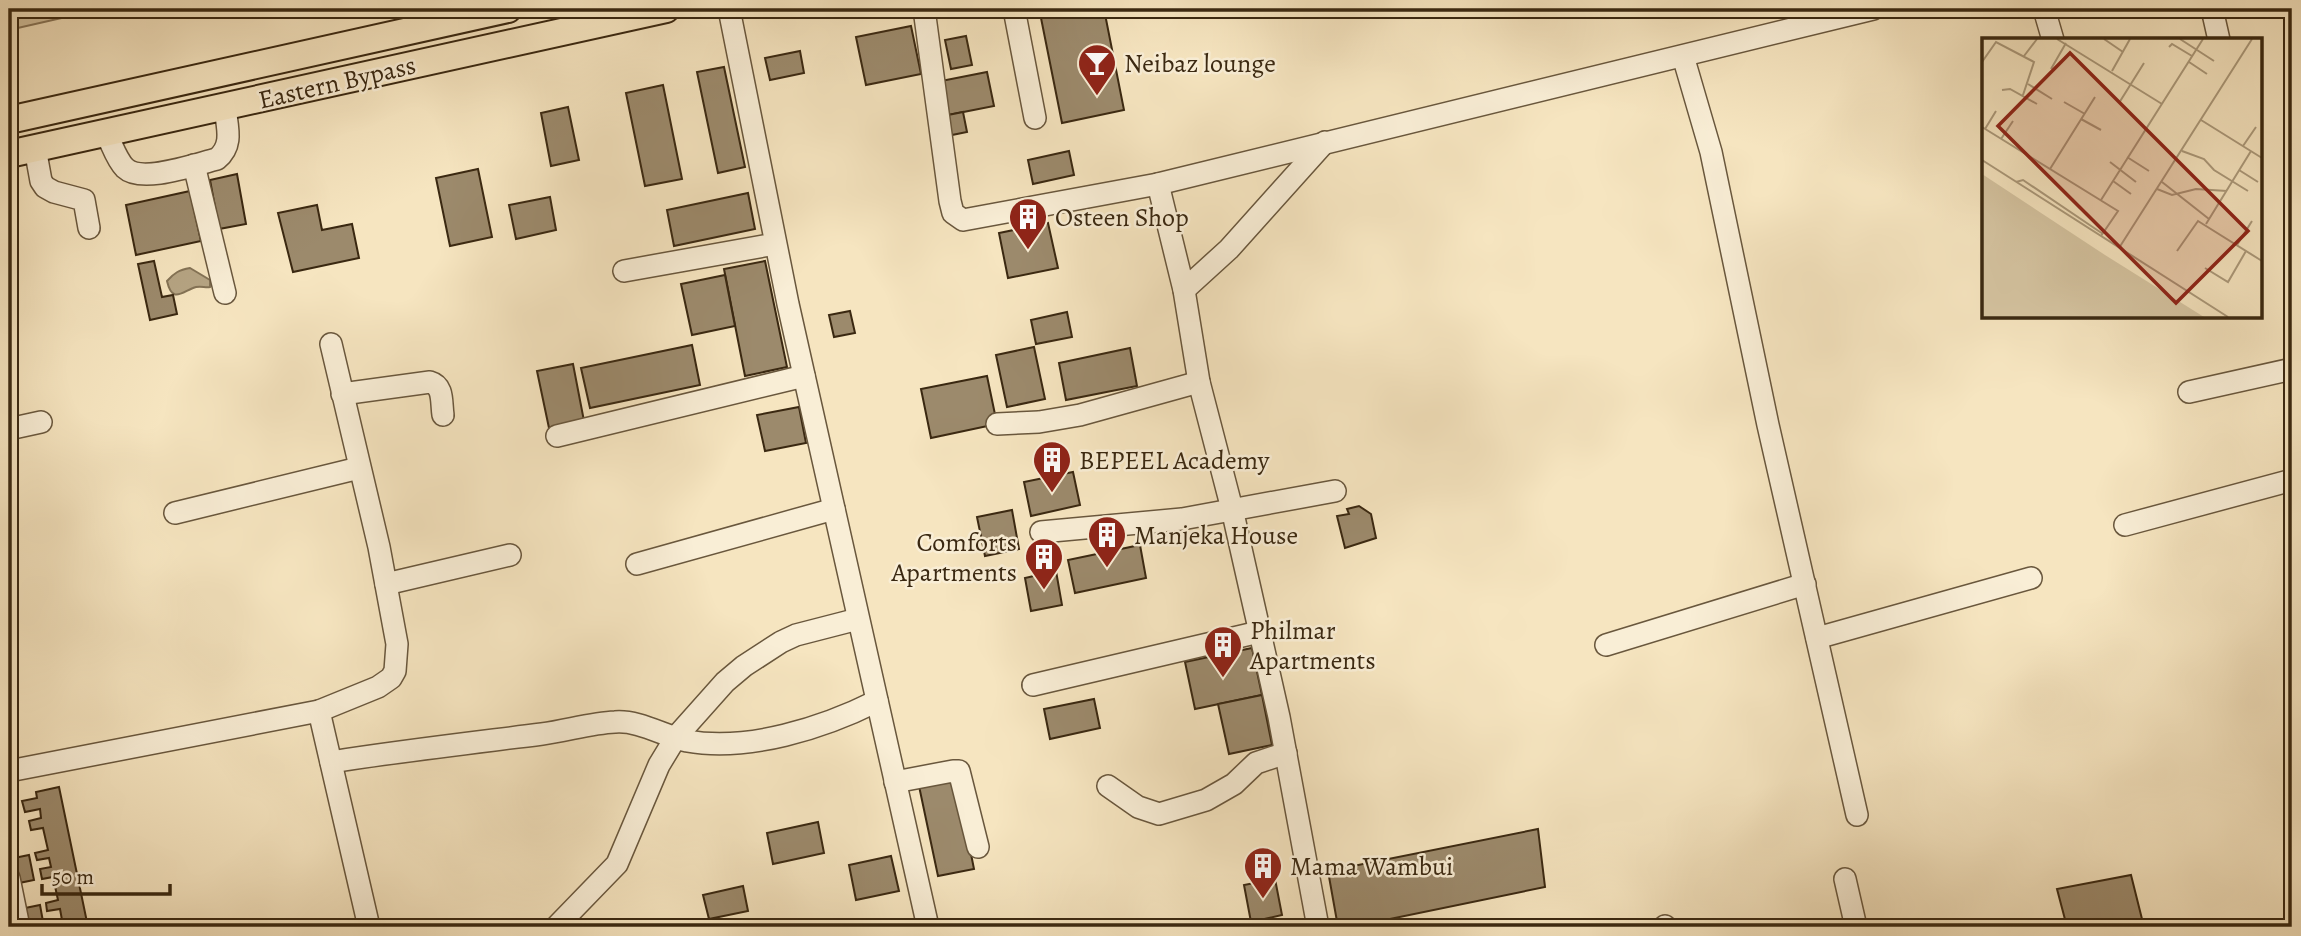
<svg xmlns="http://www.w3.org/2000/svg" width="2301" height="936" font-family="Alegreya,serif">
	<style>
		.green { fill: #d6c5a2; stroke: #88765a; stroke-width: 2 }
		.water { fill: #b6a584; stroke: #847356; stroke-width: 2 }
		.building { fill: #9c8a6c; stroke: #3a2811; stroke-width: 2 }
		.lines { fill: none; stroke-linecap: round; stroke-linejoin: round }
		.minor-casing { stroke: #69573d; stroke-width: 24 }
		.major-casing { stroke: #3a2811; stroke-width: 30 }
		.minor { stroke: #f9eed6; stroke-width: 21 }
		.major { stroke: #f6e5c0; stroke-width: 26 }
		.labels { text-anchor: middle; stroke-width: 5; stroke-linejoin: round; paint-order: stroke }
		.poi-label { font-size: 26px; fill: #3a2811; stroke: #f9eed6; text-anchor: start }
		.street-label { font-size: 26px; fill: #3a2811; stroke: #f9eed6 }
		.inset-road { fill: none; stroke: #ab997a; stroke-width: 2 }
		.view { fill: #8f2418; fill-opacity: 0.15; stroke: #8f2418; stroke-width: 3.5 }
		.inset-edge { fill: none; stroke: #3a2811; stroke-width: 3.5 }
	</style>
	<rect width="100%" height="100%" fill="#f6e5c0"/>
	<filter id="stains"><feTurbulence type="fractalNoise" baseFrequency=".00286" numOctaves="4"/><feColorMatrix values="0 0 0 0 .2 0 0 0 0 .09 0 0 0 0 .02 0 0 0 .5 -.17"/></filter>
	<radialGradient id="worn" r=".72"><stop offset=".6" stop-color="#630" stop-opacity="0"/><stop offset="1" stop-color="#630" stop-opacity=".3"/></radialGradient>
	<!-- green -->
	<polygon class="green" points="9,9 101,9 9,30"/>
	<!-- water -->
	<path class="water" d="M190,268L210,280V287C205,288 199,285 193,288C181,293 172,303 167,281C174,273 179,270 190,268Z"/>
	<!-- building -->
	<g class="building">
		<polygon points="1062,9 1104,9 1124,110 1062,123 1040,13"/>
		<polygon points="911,26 921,74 866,85 856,37"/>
		<polygon points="966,36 972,65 951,69 945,40"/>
		<polygon points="800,51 804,73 770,80 765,58"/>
		<polygon points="724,67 745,167 718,173 697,72"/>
		<polygon points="987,72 994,106 943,116 936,82"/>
		<polygon points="663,85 682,179 645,186 626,93"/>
		<polygon points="568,107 579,160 551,166 541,113"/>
		<polygon points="963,112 967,132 947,136 943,116"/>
		<polygon points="1069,151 1074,175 1033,184 1028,160"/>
		<polygon points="478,169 492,237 450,246 436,178"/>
		<polygon points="237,174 246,224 219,229 210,180"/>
		<polygon points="190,191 201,241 136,255 126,205"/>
		<polygon points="748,193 755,229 674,246 667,210"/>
		<polygon points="550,197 556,230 516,239 509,205"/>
		<polygon points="317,205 322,230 352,224 359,258 293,272 278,213"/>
		<polygon points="1048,223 1058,268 1008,278 999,233"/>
		<polygon points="154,261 162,297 173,295 177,314 150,320 138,264"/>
		<polygon points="765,261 787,367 745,376 724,269"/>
		<polygon points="725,275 735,326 692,335 681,284"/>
		<polygon points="850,311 855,333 834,337 829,315"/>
		<polygon points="1067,312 1072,337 1036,344 1031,320"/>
		<polygon points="692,345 700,385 590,408 581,368"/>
		<polygon points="1034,347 1045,399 1007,407 996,355"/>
		<polygon points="1130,348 1137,386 1066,400 1059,363"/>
		<polygon points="573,364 584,421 549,428 537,371"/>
		<polygon points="987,376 997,424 931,438 921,389"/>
		<polygon points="799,407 806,443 765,451 757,415"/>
		<polygon points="1073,472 1080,505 1031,516 1024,482"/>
		<polygon points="1359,506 1371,514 1376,538 1345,548 1337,516 1349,514 1347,509"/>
		<polygon points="1012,510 1019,549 985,556 977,517"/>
		<polygon points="1140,545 1146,578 1075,593 1068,560"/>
		<polygon points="1056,571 1062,605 1031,611 1025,578"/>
		<polygon points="1252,648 1262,695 1195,709 1185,662"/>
		<polygon points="1262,695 1272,745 1229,754 1218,704"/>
		<polygon points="1094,699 1100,728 1050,739 1044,709"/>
		<polygon points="956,779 974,869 938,876 919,786"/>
		<polygon points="59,787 88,927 50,927 49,922 62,920 60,909 47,911 46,903 58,900 53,877 42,879 40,869 51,867 49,858 37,860 35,853 48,850 43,828 31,830 29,821 41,818 40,809 25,812 22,801 37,798 36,792"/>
		<polygon points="818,822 824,853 773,864 767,833"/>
		<polygon points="1538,829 1545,887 1351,927 1338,927 1328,871"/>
		<polygon points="29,855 34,880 19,883 14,858"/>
		<polygon points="891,856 899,891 856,900 849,865"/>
		<polygon points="2131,875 2144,927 2067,927 2057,889"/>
		<polygon points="1275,879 1282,915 1251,922 1244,885"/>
		<polygon points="743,886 748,911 709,919 703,895"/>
		<polygon points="40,905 44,927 29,927 25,908"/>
	</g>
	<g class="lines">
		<defs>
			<g id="minor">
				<polyline points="729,9 788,304 928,927"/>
				<polyline points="924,9 950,201 953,213 963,220 1158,184 1873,9"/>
				<polyline points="1014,9 1035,118"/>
				<polyline points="2044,9 2053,40"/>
				<polyline points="2212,9 2219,40"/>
				<polyline points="1683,56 1711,152 1768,425 1857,815"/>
				<path d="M106,133C112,144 116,159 125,168C142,184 196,164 217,159C234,145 227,127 225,108"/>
				<polyline points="35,148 41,181 45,187 54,192 84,200 89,228"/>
				<polyline points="194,165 225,293"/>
				<polyline points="1158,184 1184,290 1199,382 1232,509 1279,717 1318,927"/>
				<polyline points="624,271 775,244"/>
				<polyline points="1184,290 1229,249 1325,142"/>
				<polyline points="2189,392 2292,369"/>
				<path d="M342,394L430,382C444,386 441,402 443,415"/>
				<polyline points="997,424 1039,422 1080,415 1199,382"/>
				<polyline points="9,429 41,422"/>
				<polyline points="557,436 804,376"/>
				<polyline points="175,513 359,468"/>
				<polyline points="2125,525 2292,480"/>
				<polyline points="1041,532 1182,519 1335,491"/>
				<polyline points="637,564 834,509"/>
				<polyline points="386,584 510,555"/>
				<polyline points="1817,638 2031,578"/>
				<polyline points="1606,645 1805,584"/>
				<polyline points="1033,685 1259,632"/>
				<polyline points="319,711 369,927"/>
				<path d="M331,762C401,751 471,743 542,734C566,731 591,723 615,722C639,720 664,736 687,741C748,752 823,728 877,701"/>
				<polyline points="9,771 319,711 378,687 391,678 395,671 397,644 379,547 331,344"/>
				<polyline points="895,782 953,771 959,771 978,847"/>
				<polyline points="1108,786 1138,807 1159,814 1206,800 1234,784 1256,763 1286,753"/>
				<polyline points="9,878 19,927"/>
				<polyline points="1845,879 1856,927"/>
				<polyline points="1665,926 1665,927"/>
				<polyline points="556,927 617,864 659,765 676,737 725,682 744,666 781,642 796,635 858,619"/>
			</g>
			<g id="major">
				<polyline points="9,120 508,9"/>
				<polyline points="9,154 666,9"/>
			</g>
		</defs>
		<!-- minor casing -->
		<use href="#minor" class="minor-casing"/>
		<!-- major casing -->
		<use href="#major" class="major-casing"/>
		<!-- minor -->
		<use href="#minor" class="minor"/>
		<!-- major -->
		<use href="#major" class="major"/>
	</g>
	<!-- icons -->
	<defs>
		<symbol id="bar-pin" viewBox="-11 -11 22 30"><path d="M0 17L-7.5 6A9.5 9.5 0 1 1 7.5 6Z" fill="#8f2418" stroke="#f9eed6"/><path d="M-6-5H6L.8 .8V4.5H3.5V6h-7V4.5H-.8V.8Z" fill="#fff"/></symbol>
		<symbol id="building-pin" viewBox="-11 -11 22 30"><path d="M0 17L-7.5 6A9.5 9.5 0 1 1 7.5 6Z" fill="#8f2418" stroke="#f9eed6"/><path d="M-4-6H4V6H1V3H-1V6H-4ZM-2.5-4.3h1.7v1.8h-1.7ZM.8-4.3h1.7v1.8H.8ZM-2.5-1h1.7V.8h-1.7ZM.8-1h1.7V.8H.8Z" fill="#fff"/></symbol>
	</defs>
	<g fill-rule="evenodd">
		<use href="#bar-pin" x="1075" y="41" width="44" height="60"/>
		<use href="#building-pin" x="1006" y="195" width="44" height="60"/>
		<use href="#building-pin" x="1030" y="438" width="44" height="60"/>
		<use href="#building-pin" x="1085" y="513" width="44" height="60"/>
		<use href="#building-pin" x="1022" y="535" width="44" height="60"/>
		<use href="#building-pin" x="1201" y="623" width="44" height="60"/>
		<use href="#building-pin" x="1241" y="844" width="44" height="60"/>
	</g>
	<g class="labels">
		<!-- poi labels -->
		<g class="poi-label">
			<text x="1124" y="72">Neibaz lounge</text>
			<text x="1055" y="226">Osteen Shop</text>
			<text x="1079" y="469">BEPEEL Academy</text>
			<text x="1134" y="544">Manjeka House</text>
			<text x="1017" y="551" text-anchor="end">Comforts<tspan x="1017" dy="30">Apartments</tspan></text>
			<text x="1250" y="639">Philmar<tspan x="1250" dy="30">Apartments</tspan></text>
			<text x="1290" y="875">Mama Wambui</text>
		</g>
		<!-- street labels -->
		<g class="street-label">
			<text transform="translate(337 82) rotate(-13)" y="9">Eastern Bypass</text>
		</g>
	</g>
	<!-- overview -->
	<g transform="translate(1982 38)">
		<rect width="280" height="280" fill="#f6e5c0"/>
		<path d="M0,136L123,217L222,279H0Z" fill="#d6c5a2"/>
		<path class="inset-road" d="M75,1L180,66M122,1L141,14M198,1L232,23M187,9L190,6L210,18M42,18L55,1M0,24L14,4L52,24L41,57M207,24L225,36M69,31L84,5M130,33L148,1M46,46L70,61M20,52L28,51L55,66M82,64L103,76M137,65L162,25M99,81L119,92M219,82L280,120M0,89L136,173L119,198M3,91L14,73M19,101L31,83M261,108L274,89M200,113L222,121L232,132L266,153M145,119L167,133M0,122L246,279M128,124L154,144M68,131L113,59M257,132L276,144M131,143L149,156M34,144L41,142L121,196M180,144L227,181M175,151L190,157L214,151L245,153M119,162L221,1M224,186L269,113M255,207L270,183M137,210L270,1M195,213L216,183L280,223M223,230L246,244L264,213"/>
		<path class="view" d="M88,15L266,193L194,265L16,88Z"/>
		<rect width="280" height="280" class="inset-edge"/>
	</g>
	<!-- margin -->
	<rect width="2301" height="936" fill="none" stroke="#f6e5c0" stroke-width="35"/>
	<rect x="10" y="10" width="2280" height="915" fill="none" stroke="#3a2811" stroke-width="3.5"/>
	<rect x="18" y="18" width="2266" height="901" fill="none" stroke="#3a2811" stroke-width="2"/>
	<!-- scale -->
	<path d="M42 884v10h128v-10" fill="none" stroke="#3a2811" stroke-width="3.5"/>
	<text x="52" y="884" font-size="21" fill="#3a2811" stroke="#f9eed6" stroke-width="5" paint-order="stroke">50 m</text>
	<rect width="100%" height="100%" filter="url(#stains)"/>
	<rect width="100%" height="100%" fill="url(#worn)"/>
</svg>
